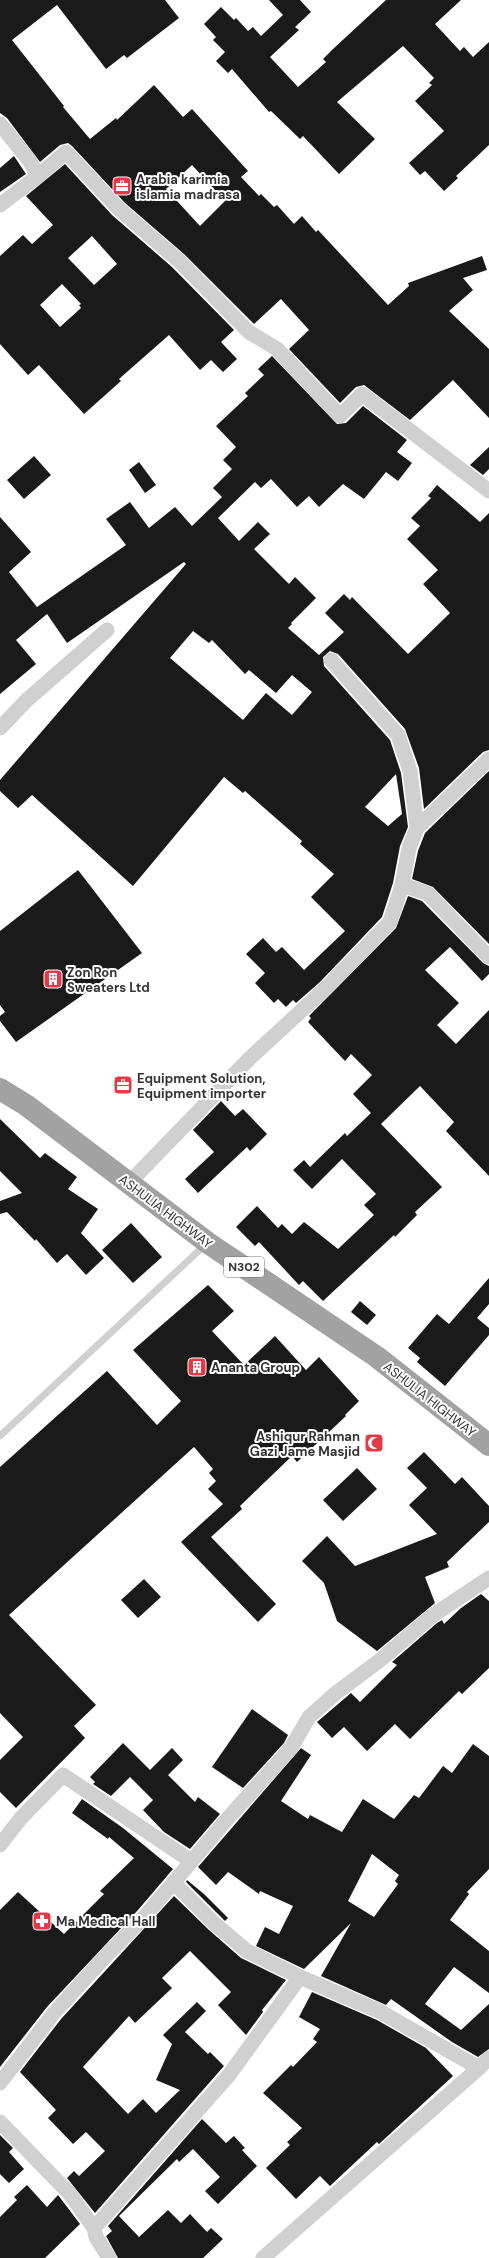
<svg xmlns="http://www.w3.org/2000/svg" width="489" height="2258" font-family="'DM Sans',sans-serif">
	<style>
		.building { fill: #1a1a1a; fill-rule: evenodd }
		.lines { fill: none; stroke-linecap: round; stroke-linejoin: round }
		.service { stroke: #d0d0d0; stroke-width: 7 }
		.minor { stroke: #d0d0d0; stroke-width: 15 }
		.trunk { stroke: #a2a2a2; stroke-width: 22 }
		.labels { text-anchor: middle; stroke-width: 4; stroke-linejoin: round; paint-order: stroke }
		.shield { fill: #fff; stroke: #707070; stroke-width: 1 }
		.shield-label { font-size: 12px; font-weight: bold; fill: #333 }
		.poi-label { font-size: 13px; font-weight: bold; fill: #333; stroke: #fff; text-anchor: start }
		.street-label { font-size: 13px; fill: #333; stroke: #fff }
	</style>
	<rect width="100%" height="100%" fill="#fff"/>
	<!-- building -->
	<g class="building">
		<path d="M0,0H165L179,18L127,58L124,55L106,69L57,5L12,40L64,106L63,107L90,139L116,118L117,120L154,85L183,117L192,109L248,171L241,177L259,196L261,194L274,207L277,205L294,224L302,216L316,232L318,230L388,305L409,286L408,283L482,256L487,270L463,278L473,290L449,311L489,349V418L453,380L410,420L364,385L356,387L340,403L289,349L309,330L281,299L254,324L184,254L125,203L72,146L68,143L60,145L40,162L7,118L0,113ZM192,165L225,201L200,226L166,189Z"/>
		<polygon points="269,0 300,0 311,12 295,27 299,30 270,57 298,87 326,62 323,59 333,49 386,0 461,0 435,24 460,51 464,47 473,57 489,42 489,145 456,176 458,178 444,191 425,171 420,175 409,163 444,131 415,101 432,85 429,83 434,78 403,46 337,102 375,139 339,174 303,136 300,139 271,111 269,112 232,69 228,73 216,61 225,52 213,40 216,37 204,24 221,7 234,20 236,18 248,31 253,27 261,36 283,15"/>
		<polygon points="14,156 26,174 0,192 0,168"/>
		<path d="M65,164L112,215L172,267L234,330L221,342L237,359L223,372L211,360L200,370L169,335L119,379L121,381L84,414L39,365L28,375L0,344V256L23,235L32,244L53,225L26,196ZM92,236L117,264L94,285L68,258ZM62,284L81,304L79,305L81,308L60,327L40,305Z"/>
		<path d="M272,356L337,424L346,423L363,406L407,440L397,452L412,463L398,481L386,472L364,499L343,484L319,507L309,496L297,507L271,479L261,488L255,482L218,518L239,541L258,522L270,534L254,549L289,584L295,577L316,598L291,623L292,624L288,628L319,655L344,632L325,613L344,594L350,600L352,597L408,654L450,613L423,584L438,570L407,539L420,526L411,518L431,498L428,496L437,485L480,522L489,513V750L483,752L424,809L419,768L405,729L338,654L330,651L323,657L324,666L390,740L401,773L408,827L400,846L393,883L382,917L320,982L296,1003L293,1000L286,1007L278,999L274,1003L255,983L265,973L246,954L263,938L276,952L282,947L304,970L345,931L311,897L334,874L300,844L302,841L245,791L243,793L224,777L133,886L32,795L18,808L0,791V780L186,564L184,562L67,643L47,614L16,640L36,664L0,694V517L31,552L9,572L37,607L126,545L106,519L130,502L149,528L175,507L192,526L222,497L213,488L232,469L223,460L236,447L216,426L248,396L245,393L264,375L258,369ZM193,631L209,643L212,640L245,674L249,670L276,693L292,675L312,692L292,715L266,693L243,720L170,658ZM396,774L402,814L388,826L365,807Z"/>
		<polygon points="489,447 489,469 483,475 470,465"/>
		<polygon points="34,456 51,475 24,499 7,480"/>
		<polygon points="139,462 156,485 145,493 129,470"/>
		<polygon points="489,771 489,944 433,887 412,879 418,851 425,833"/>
		<polygon points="78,870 142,953 16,1042 0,1021 0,1016 5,1012 0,1005 0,931"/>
		<polygon points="408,896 422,901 483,963 489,966 489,974 482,981 450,947 425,970 459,1003 437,1025 456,1044 489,1010 489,1176 446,1131 454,1122 420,1086 381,1124 442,1187 415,1212 417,1215 395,1237 394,1235 323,1301 303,1281 299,1285 259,1242 255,1246 236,1227 257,1206 278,1228 282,1224 292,1234 304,1222 338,1249 374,1215 364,1205 376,1194 342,1159 312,1189 293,1170 304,1160 310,1167 345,1133 347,1136 371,1113 353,1094 372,1075 351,1054 345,1061 308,1022 311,1018 309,1016 396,928"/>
		<polygon points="221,1101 235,1116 243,1109 267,1134 250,1151 247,1147 198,1193 185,1179 214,1152 193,1130"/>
		<polygon points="0,1119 40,1158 45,1153 77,1177 68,1189 98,1209 81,1233 104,1258 86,1275 67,1254 57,1263 36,1239 35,1241 7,1212 0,1214 0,1201 22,1193 0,1171"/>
		<polygon points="131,1223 162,1257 133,1283 102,1250"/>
		<polygon points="489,1278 489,1304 477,1318 489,1328 489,1335 445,1386 417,1362 420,1358 408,1348 437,1314 449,1324"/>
		<polygon points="208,1285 234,1311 212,1331 244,1365 275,1336 306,1370 319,1357 359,1401 345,1415 346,1416 297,1462 292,1456 240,1506 242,1509 211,1537 276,1604 258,1622 181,1542 223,1504 208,1489 216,1481 209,1473 213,1469 194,1447 9,1615 96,1705 74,1726 85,1738 16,1808 0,1792 0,1760 23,1737 0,1713 0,1467 107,1371 157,1425 181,1401 133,1350"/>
		<polygon points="360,1301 376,1315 367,1325 351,1312"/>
		<polygon points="424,1452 455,1484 462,1477 489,1506 489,1522 447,1562 449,1567 425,1577 435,1603 377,1651 337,1621 324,1583 302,1561 327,1536 355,1566 437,1534 409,1505 427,1488 407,1468"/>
		<polygon points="357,1468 377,1489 343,1521 323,1500"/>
		<polygon points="144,1579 161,1597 138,1618 121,1600"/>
		<polygon points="481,1594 489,1601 489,1668 462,1694 459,1691 410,1739 395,1724 367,1751 344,1727 332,1738 317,1722 351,1693 360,1702 397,1665 392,1662 437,1623 442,1620 444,1624 461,1608"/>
		<polygon points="252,1709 288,1735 284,1743 243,1788 212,1767"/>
		<polygon points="123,1743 150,1770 172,1748 183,1760 168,1775 195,1802 198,1797 220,1814 190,1849 164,1832 143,1810 153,1800 130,1777 111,1796 93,1784 95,1782 90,1777"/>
		<path d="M473,1744L489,1756V1869L467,1892L469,1894L450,1920L489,1951V1993L454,1967L425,2004L461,2030L489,2004V2049L478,2057L452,2042L391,1999L386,2005L321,1976L351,1923L304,1969L256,1946L265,1927L279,1934L293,1906L260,1891L259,1894L228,1872L216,1885L198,1867L301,1748L311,1755L281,1801L308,1819L310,1815L342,1832L363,1799L394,1819L414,1795L419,1798L443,1766L452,1773ZM372,1854L399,1875L395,1881L398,1884L374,1917L348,1901Z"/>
		<polygon points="82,1799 123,1828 173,1869 138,1910 47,2007 0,2067 0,1910 18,1892 64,1934 104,1894 100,1891 134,1858 109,1837 108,1839 72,1813"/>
		<polygon points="187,1880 204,1894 228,1918 225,1921 186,1882"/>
		<polygon points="174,1896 209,1930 241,1958 286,1980 262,2010 263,2012 246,2035 218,2005 231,1992 190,1951 162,1978 172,1988 135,2023 129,2016 83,2067 128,2114 143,2099 156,2113 180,2090 156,2080 172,2044 163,2035 197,2002 206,2011 185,2032 208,2054 210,2052 224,2066 95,2213 67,2178 74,2171 79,2176 105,2151 86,2132 73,2144 48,2118 56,2110 20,2072 61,2019"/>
		<polygon points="312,1992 377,2020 426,2048 453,2076 379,2144 377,2142 330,2186 320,2176 296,2199 266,2168 290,2145 287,2142 302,2128 263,2093 291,2065 293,2067 317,2042 313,2039 320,2029 299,2017"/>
		<polygon points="202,2119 226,2143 234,2136 245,2148 242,2150 257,2166 218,2204 205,2191 220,2177 193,2149 179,2162 177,2159 119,2216 139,2237 168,2210 181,2223 190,2214 207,2232 211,2228 223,2239 203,2258 118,2258 106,2236 112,2231 108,2226"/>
		<polygon points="0,2135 13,2148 9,2152 24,2169 9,2183 0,2174"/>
		<polygon points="27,2185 47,2207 58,2195 80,2224 45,2258 0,2258 0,2217 17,2200 14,2197"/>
	</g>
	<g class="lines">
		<!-- service -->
		<polyline class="service" points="0,1436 206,1244"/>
		<!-- minor -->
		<g class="minor">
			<polyline points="0,124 29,160 38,176 0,205"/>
			<polyline points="38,176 66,152 119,209 178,260 249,332 277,349 340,416 362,394 489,491"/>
			<polyline points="331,660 398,735 410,771 417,828"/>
			<polyline points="0,728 27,700 107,630"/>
			<polyline points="402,885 427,893 489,957"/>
			<polyline points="129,1183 250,1058 326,988 390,922 402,885 409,848 417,828 489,759"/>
			<polyline points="0,1845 21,1818 63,1775 191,1861"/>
			<polyline points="174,1883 215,1924 247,1951 300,1977 381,2012 479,2068 489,2058"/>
			<polyline points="0,2083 54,2013 103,1959 145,1916 229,1817 291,1748 309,1717 336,1693 379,1661 432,1616 489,1578"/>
			<polyline points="0,2122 69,2193 94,2228 96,2237 109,2258"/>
			<polyline points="94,2228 229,2075 300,1977"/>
			<polyline points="263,2258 479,2068"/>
		</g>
		<!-- trunk -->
		<polyline class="trunk" points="0,1089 26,1105 208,1243 377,1357 489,1445"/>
	</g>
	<!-- icons -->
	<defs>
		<symbol id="office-square" viewBox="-11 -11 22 22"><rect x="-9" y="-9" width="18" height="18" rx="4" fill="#e63946" stroke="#fff"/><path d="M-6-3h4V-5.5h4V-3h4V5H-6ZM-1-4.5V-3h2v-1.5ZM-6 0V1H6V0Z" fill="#fff"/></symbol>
		<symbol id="building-square" viewBox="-11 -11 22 22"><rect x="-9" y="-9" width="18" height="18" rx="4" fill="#e63946" stroke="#fff"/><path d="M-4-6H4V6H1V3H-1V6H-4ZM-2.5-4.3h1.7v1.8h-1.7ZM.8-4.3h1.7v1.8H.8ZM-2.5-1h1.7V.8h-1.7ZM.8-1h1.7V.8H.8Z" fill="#fff"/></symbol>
		<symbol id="mosque-square" viewBox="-11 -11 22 22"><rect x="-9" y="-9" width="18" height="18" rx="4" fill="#e63946" stroke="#fff"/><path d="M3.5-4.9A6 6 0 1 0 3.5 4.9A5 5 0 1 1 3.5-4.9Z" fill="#fff"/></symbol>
		<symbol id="pharmacy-square" viewBox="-11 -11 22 22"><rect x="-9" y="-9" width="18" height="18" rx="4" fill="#e63946" stroke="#fff"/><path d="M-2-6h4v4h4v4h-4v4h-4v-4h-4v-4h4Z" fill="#fff"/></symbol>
	</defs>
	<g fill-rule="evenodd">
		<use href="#office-square" x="111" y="175" width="22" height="22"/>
		<use href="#building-square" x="42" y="968" width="22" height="22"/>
		<use href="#office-square" x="112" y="1074" width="22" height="22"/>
		<use href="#building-square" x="186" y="1356" width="22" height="22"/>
		<use href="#mosque-square" x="363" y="1432" width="22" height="22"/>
		<use href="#pharmacy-square" x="31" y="1910" width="22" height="22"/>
	</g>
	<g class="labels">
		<!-- shield labels -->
		<rect class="shield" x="224" y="1257" width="40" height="20" rx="3"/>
		<g class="shield-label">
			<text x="244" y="1271">N302</text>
		</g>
		<!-- poi labels -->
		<g class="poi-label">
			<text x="136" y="184">Arabia karimia<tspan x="136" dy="15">islamia madrasa</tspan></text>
			<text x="67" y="977">Zon Ron<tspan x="67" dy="15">Sweaters Ltd</tspan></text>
			<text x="137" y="1083">Equipment Solution,<tspan x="137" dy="15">Equipment importer</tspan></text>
			<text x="211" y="1372">Ananta Group</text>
			<text x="360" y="1441" text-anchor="end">Ashiqur Rahman<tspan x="360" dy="15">Gazi Jame Masjid</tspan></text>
			<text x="56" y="1926">Ma Medical Hall</text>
		</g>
		<!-- street labels -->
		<g class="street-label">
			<text transform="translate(166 1211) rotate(37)" y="5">ASHULIA HIGHWAY</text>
			<text transform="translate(430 1399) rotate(38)" y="5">ASHULIA HIGHWAY</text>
		</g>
	</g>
</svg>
